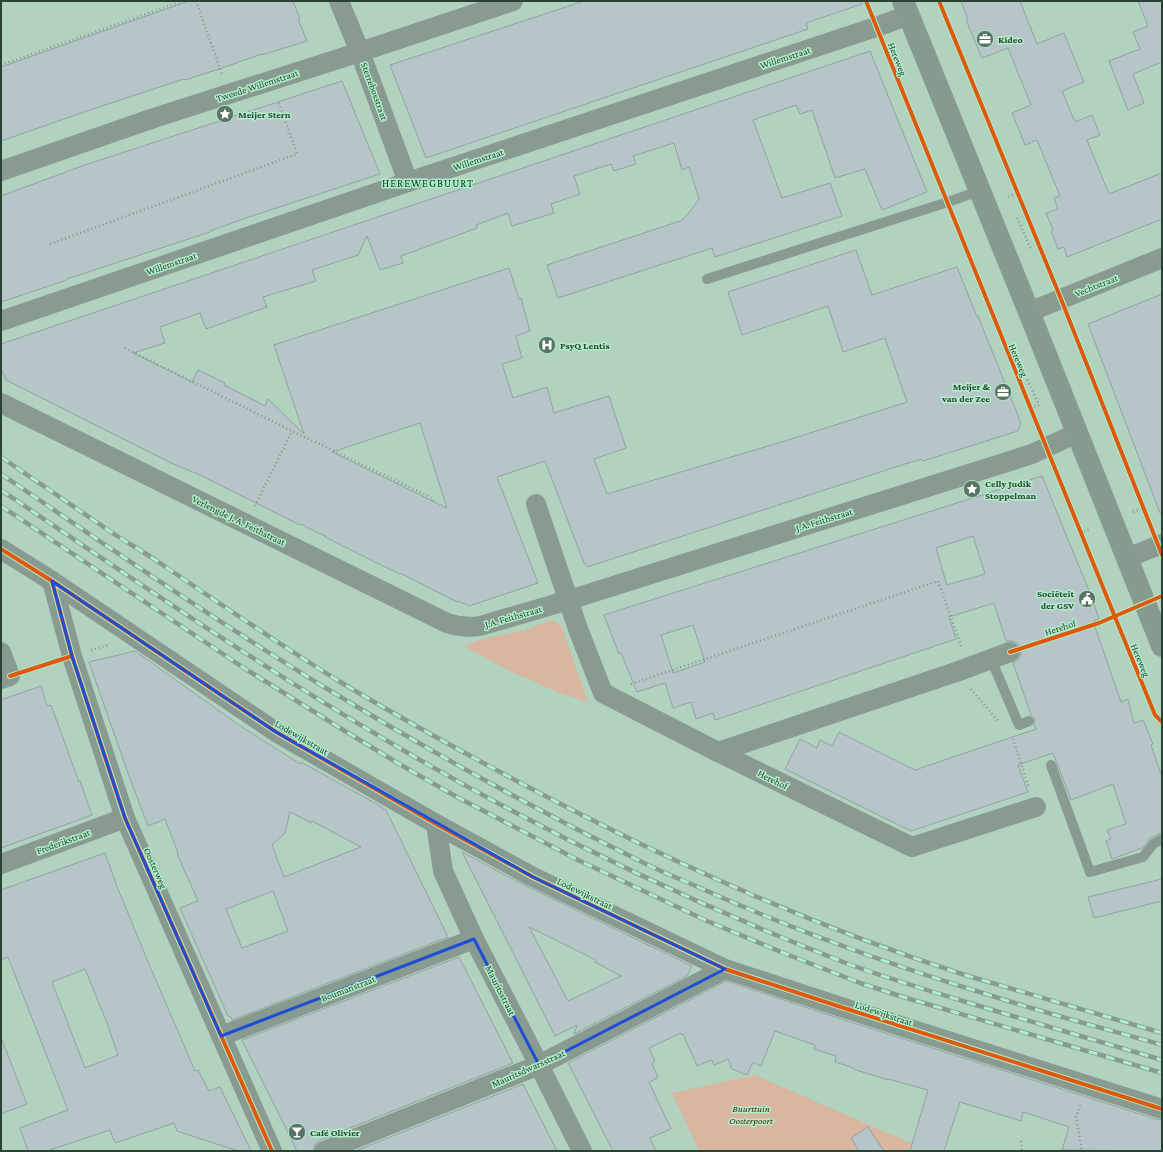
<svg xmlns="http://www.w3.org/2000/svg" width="1163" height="1152" font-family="'Crimson Pro',serif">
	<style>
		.green { fill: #d8b69f }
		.building { fill: #b6c6c8; stroke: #92a2a3; fill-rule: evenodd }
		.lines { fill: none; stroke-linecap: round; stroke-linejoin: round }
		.path { stroke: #86978d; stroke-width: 2.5; stroke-dasharray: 1 3; stroke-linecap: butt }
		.lane { stroke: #899b90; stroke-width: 10 }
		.street { stroke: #899b90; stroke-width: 20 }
		.secondary { stroke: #869b8e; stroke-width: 22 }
		.rail-casing { stroke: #889b90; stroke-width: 4.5 }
		.rail { stroke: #b0eec9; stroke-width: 3; stroke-dasharray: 9; stroke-linecap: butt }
		.cycleway-casing { stroke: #b0eec9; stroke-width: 6 }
		.cycleway { stroke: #de580e; stroke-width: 4 }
		.marked { fill: none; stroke: #1d4ed8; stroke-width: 3; stroke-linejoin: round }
		.labels { text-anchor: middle; stroke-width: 3; stroke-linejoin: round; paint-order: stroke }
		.poi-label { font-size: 10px; font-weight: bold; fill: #294233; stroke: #b0eec9; text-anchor: start }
		.street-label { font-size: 10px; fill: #294233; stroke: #b0eec9 }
		.park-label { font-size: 10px; font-style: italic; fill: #521805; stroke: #b0eec9 }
		.neighbourhood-label { font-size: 11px; letter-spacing: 1px; fill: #02331d; stroke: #b0eec9 }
	</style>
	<rect width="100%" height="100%" fill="#b1d2bf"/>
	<!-- green -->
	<g class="green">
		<polygon points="551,620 561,625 588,702 557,692 512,672 463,646 482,639 526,630"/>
		<polygon points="755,1075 929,1151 699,1151 672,1093"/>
	</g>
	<!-- building -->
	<g class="building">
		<polygon points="189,1 293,1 300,19 298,19 307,41 262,55 262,54 219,69 185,80 184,79 90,110 1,141 1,67"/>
		<polygon points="584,1 862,1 862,4 806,23 808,29 426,158 390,65"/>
		<polygon points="961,1 1020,1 1037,44 1064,33 1084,82 1062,91 1075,122 1092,115 1100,135 1087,140 1109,194 1162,173 1162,219 1067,257 1064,247 1058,249 1051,231 1053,230 1046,213 1058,209 1054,198 1060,196 1037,140 1025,145 1012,113 1031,105 1008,48 982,58 966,20 968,19"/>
		<polygon points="1138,1 1162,1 1162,62 1133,74 1144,103 1128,110 1109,61 1140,49 1133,32 1148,26"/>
		<path d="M870,51L927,192L882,210L865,169L835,178L812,110L800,114L796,105L753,120L782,198L830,183L842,216L715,257L712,248L558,298L547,265L677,222L682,220L689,213L699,199L689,167L682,170L674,143L633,156L636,164L614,171L611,164L574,176L580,194L551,204L554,213L512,226L508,213L476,225L477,228L401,256L403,263L380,270L367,236L358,255L312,270L316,281L263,297L267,307L206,329L200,313L160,327L165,343L133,353L192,382L198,370L225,383L224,385L265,406L268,399L304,434L274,345L509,268L519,299L521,298L530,331L516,336L522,358L502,364L513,398L547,387L554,413L609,396L626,448L594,459L607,494L785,441L907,402L885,338L843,352L828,306L742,335L728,292L856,250L872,295L957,267L977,317L978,316L1021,423L1018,431L923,461L922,459L905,464L587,567L584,563L545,461L497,477L538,583L469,606L458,601L457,602L402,574H400L385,567L325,537V536L308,528L301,524L300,525L196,473H195L171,463L6,380L1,369V344ZM420,423L447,508L332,452Z"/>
		<polygon points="342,81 380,174 246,218 210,231 210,232 67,279 67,280 1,302 1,196 85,165"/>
		<polygon points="1162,294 1162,512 1160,513 1088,324"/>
		<path d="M1042,476L1092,598L1099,619L1093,621L1121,702L1128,699L1134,723L1143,720L1153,744L1151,745L1162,777V833L1150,838L1142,848L1112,859L1106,841L1111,839L1107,830L1126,824L1113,784L1071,800L1053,753L1018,765L1028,792L911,831L785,769L800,739L817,748L820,740L832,746L839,732L915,770L1036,729L1034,725L1035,719L1031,715L1013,663L1019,659L1021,654V648L1017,643L1012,641H1006L994,603L949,617L956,639L715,720L713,713L696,719L691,702L673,708L665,683L637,692L621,653L619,654L604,615ZM973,536L985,574L947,585L936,548ZM693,625L705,662L673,673L661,635Z"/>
		<path d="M135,651L242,727L300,764L301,762L375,803L386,810L448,937L232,1020L231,1017L228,1016L180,908L198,901L177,854L178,853L165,819L148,826L129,776L89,662ZM290,812L311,823L312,821L361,847L284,877L272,845L285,833ZM273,891L288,931L242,948L226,909Z"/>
		<polygon points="41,686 47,706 51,705 79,782 80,781 92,815 1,848 1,700"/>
		<path d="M462,852L528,887L692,966L687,976L574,1034L577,1025L555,1036ZM529,927L596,960L595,962L621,976L568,1001Z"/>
		<path d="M105,853L118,889L149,964L195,1071L198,1070L209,1091L220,1087L251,1151H238L177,1131L174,1123L115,1143L110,1130L47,1151H28L20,1128L68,1110L8,957L1,960V890ZM85,969L107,1023L118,1055L85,1068L52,982Z"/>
		<polygon points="1162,879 1162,901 1094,918 1088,897"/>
		<polygon points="459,957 513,1063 320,1140 315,1144 313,1151 297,1151 242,1040"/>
		<polygon points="726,981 841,1019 1159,1120 1162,1120 1162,1151 1062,1150 1069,1127 1023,1112 1021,1121 960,1102 944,1151 910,1151 928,1090 888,1079 888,1080 853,1069 854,1068 835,1062 836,1056 814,1049 815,1045 775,1031 761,1066 753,1062 747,1075 732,1069 728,1059 714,1065 712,1060 697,1066 683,1034 682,1035 681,1033 649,1048 655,1061 652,1063 658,1078 649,1082 671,1129 650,1138 656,1151 613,1151 568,1063"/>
		<polygon points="2,1040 27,1104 1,1114 1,1041"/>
		<polygon points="523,1084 557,1151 355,1151"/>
		<polygon points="868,1127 884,1151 859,1151 851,1138"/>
	</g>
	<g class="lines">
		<!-- path -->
		<g class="path">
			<polyline points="196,1 222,74"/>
			<polyline points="1,65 183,1"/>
			<polyline points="1008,197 1017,193"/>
			<polyline points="1017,218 1019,222 1031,250"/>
			<polyline points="50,244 297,154 278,100"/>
			<polyline points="125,348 292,431 432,498 433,502"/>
			<polyline points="1017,375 1024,372 1039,405 1030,408"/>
			<polyline points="255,506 292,431"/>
			<polyline points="1133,512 1143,508"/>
			<polyline points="1080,533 1091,529"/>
			<polyline points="91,650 108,645"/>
			<polyline points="631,684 938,581 962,648"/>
			<polyline points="971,689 999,722"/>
			<polyline points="1013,739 1029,788"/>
			<polyline points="1080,1105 1076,1117 1082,1151"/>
			<polyline points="1021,1141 1022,1151"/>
		</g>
		<!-- lane -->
		<g class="lane">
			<polyline points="707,279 948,202 979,191"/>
			<polyline points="991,659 1019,725 1029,721"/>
			<polyline points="1051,765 1090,872 1143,857 1153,844 1162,839"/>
		</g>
		<!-- street -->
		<g class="street">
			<polyline points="339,1 360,52 408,182"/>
			<polyline points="1,171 154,118 360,52 513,1"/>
			<polyline points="1029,312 1162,258"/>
			<polyline points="1,321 408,182 876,27 909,15"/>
			<path d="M1,403L447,623C459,627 468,628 480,626L569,600L1032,454L1077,433"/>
			<polyline points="536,504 578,629 603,693 718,752 956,672 1010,652"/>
			<polyline points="1,549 52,581 276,732 436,824 533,877 725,969 844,1008 1162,1109"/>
			<polyline points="1127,558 1162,544"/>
			<polyline points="52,581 72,656 125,818 272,1151"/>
			<polyline points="1,652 10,676 1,679"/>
			<polyline points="718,752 912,847 1036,807"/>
			<polyline points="436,824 443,871 474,939 539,1065 582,1151"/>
			<polyline points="1,864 125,818"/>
			<polyline points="221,1036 474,939"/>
			<polyline points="324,1151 539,1065 725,969"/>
		</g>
		<!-- secondary -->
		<polyline class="secondary" points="903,1 1029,312 1162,646"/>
		<defs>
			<g id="rail">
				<path d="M1,457C38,482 74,507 111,532C126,542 142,551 157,561C217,602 276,642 337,680C395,715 455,748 515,780C659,857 809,925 965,975L1162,1033"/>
				<path d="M1,474C109,547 217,622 329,690C431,752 536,810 644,863C662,872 680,879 698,887C791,929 888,964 986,994C1044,1013 1103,1028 1162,1045"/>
				<path d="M1,490C131,578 261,667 396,746C539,830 689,902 843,962C894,981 947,996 999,1012C1053,1028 1108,1044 1162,1060"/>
				<polyline points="1,506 244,668 340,728 396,762 455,796 578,860 707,921 786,954 860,983 903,997 1162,1073"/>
			</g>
		</defs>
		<!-- rail casing -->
		<use href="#rail" class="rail-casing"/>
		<!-- rail -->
		<use href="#rail" class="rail"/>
		<defs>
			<g id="cycleway">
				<polyline points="866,1 1115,617 1155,715 1162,722"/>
				<polyline points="939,1 1061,299 1162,555"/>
				<polyline points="1,549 52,581 276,732 436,824 533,877 725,969 844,1008 1162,1109"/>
				<polyline points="52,581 72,656 125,818 272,1151"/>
				<polyline points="1010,652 1099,623 1162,596"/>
				<polyline points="10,676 72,656"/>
			</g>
		</defs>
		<!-- cycleway casing -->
		<use href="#cycleway" class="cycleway-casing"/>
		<!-- cycleway -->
		<use href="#cycleway" class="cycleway"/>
	</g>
	<!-- marked area -->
	<path class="marked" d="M52,581L276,732L533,877L725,969L539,1065L474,939L221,1036L125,818L72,656Z"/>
	<!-- icons -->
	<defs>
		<symbol id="office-disc" viewBox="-11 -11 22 22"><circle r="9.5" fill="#597464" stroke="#b0eec9"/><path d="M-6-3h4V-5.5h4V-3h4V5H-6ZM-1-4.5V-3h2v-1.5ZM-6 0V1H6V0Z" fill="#fff"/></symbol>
		<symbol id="sight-disc" viewBox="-11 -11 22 22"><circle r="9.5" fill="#597464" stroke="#b0eec9"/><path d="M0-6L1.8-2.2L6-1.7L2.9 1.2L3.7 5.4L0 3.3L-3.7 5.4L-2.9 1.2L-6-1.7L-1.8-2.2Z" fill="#fff"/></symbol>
		<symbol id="hospital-disc" viewBox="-11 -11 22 22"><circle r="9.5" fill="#597464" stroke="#b0eec9"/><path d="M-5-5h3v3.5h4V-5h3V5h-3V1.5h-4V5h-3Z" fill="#fff"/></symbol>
		<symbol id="civic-disc" viewBox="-11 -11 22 22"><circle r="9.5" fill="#597464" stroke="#b0eec9"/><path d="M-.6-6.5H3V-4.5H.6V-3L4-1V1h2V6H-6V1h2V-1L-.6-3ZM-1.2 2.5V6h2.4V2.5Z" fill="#fff"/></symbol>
		<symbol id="bar-disc" viewBox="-11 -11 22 22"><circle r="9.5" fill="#597464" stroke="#b0eec9"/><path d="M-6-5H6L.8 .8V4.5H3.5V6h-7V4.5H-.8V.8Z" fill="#fff"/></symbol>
	</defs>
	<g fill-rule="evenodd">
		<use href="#office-disc" x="975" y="29" width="20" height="20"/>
		<use href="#sight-disc" x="215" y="104" width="20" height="20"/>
		<use href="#hospital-disc" x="537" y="335" width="20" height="20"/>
		<use href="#office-disc" x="993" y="382" width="20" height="20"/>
		<use href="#sight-disc" x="962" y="479" width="20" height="20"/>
		<use href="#civic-disc" x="1077" y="589" width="20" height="20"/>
		<use href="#bar-disc" x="287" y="1122" width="20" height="20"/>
	</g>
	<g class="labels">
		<!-- poi labels -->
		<g class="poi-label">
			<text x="998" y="43">Kideo</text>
			<text x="238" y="118">Meijer Stern</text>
			<text x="560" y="349">PsyQ Lentis</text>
			<text x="990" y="390" text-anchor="end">Meijer &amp;<tspan x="990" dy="12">van der Zee</tspan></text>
			<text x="985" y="487">Celly Judik<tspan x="985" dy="12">Stoppelman</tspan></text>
			<text x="1074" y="597" text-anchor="end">Sociëteit<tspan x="1074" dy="12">der GSV</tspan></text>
			<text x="310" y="1136">Café Olivier</text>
		</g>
		<!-- street labels -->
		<g class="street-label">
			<text transform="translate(785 57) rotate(-18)" y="4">Willemstraat</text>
			<text transform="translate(898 59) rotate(68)" y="4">Hereweg</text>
			<text transform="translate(257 85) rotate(-18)" y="4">Tweede Willemstraat</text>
			<text transform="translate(375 91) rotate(70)" y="4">Sterrebosstraat</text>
			<text transform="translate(478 159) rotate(-18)" y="4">Willemstraat</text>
			<text transform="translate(171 263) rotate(-19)" y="4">Willemstraat</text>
			<text transform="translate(1096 285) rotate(-22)" y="4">Vechtstraat</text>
			<text transform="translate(1019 360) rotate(67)" y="4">Hereweg</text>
			<text transform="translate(824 519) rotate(-17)" y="4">J.A. Feithstraat</text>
			<text transform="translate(239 520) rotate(26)" y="4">Verlengde J. A. Feithstraat</text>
			<text transform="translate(513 616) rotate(-16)" y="4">J.A. Feithstraat</text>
			<text transform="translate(1060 627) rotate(-18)" y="4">Herehof</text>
			<text transform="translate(1141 660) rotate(67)" y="4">Hereweg</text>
			<text transform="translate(302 737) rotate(30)" y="4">Lodewijkstraat</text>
			<text transform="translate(773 779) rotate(26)" y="4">Herehof</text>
			<text transform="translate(63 841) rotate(-20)" y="4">Frederikstraat</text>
			<text transform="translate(156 868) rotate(66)" y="4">Oosterweg</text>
			<text transform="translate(585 893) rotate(26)" y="4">Lodewijkstraat</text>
			<text transform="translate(348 988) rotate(-21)" y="4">Boumanstraat</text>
			<text transform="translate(501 990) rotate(63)" y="4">Mauritsstraat</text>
			<text transform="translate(884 1013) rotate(18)" y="4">Lodewijkstraat</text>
			<text transform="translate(528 1068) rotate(-24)" y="4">Mauritsdwarsstraat</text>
		</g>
		<!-- park labels -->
		<g class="park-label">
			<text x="751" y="1112">Buurttuin<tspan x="751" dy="12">Oosterpoort</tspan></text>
		</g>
		<!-- neighbourhood labels -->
		<g class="neighbourhood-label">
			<text x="428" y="187">HEREWEGBUURT</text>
		</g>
	</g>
	<!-- border -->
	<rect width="1163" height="1152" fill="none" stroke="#294233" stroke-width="4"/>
</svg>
